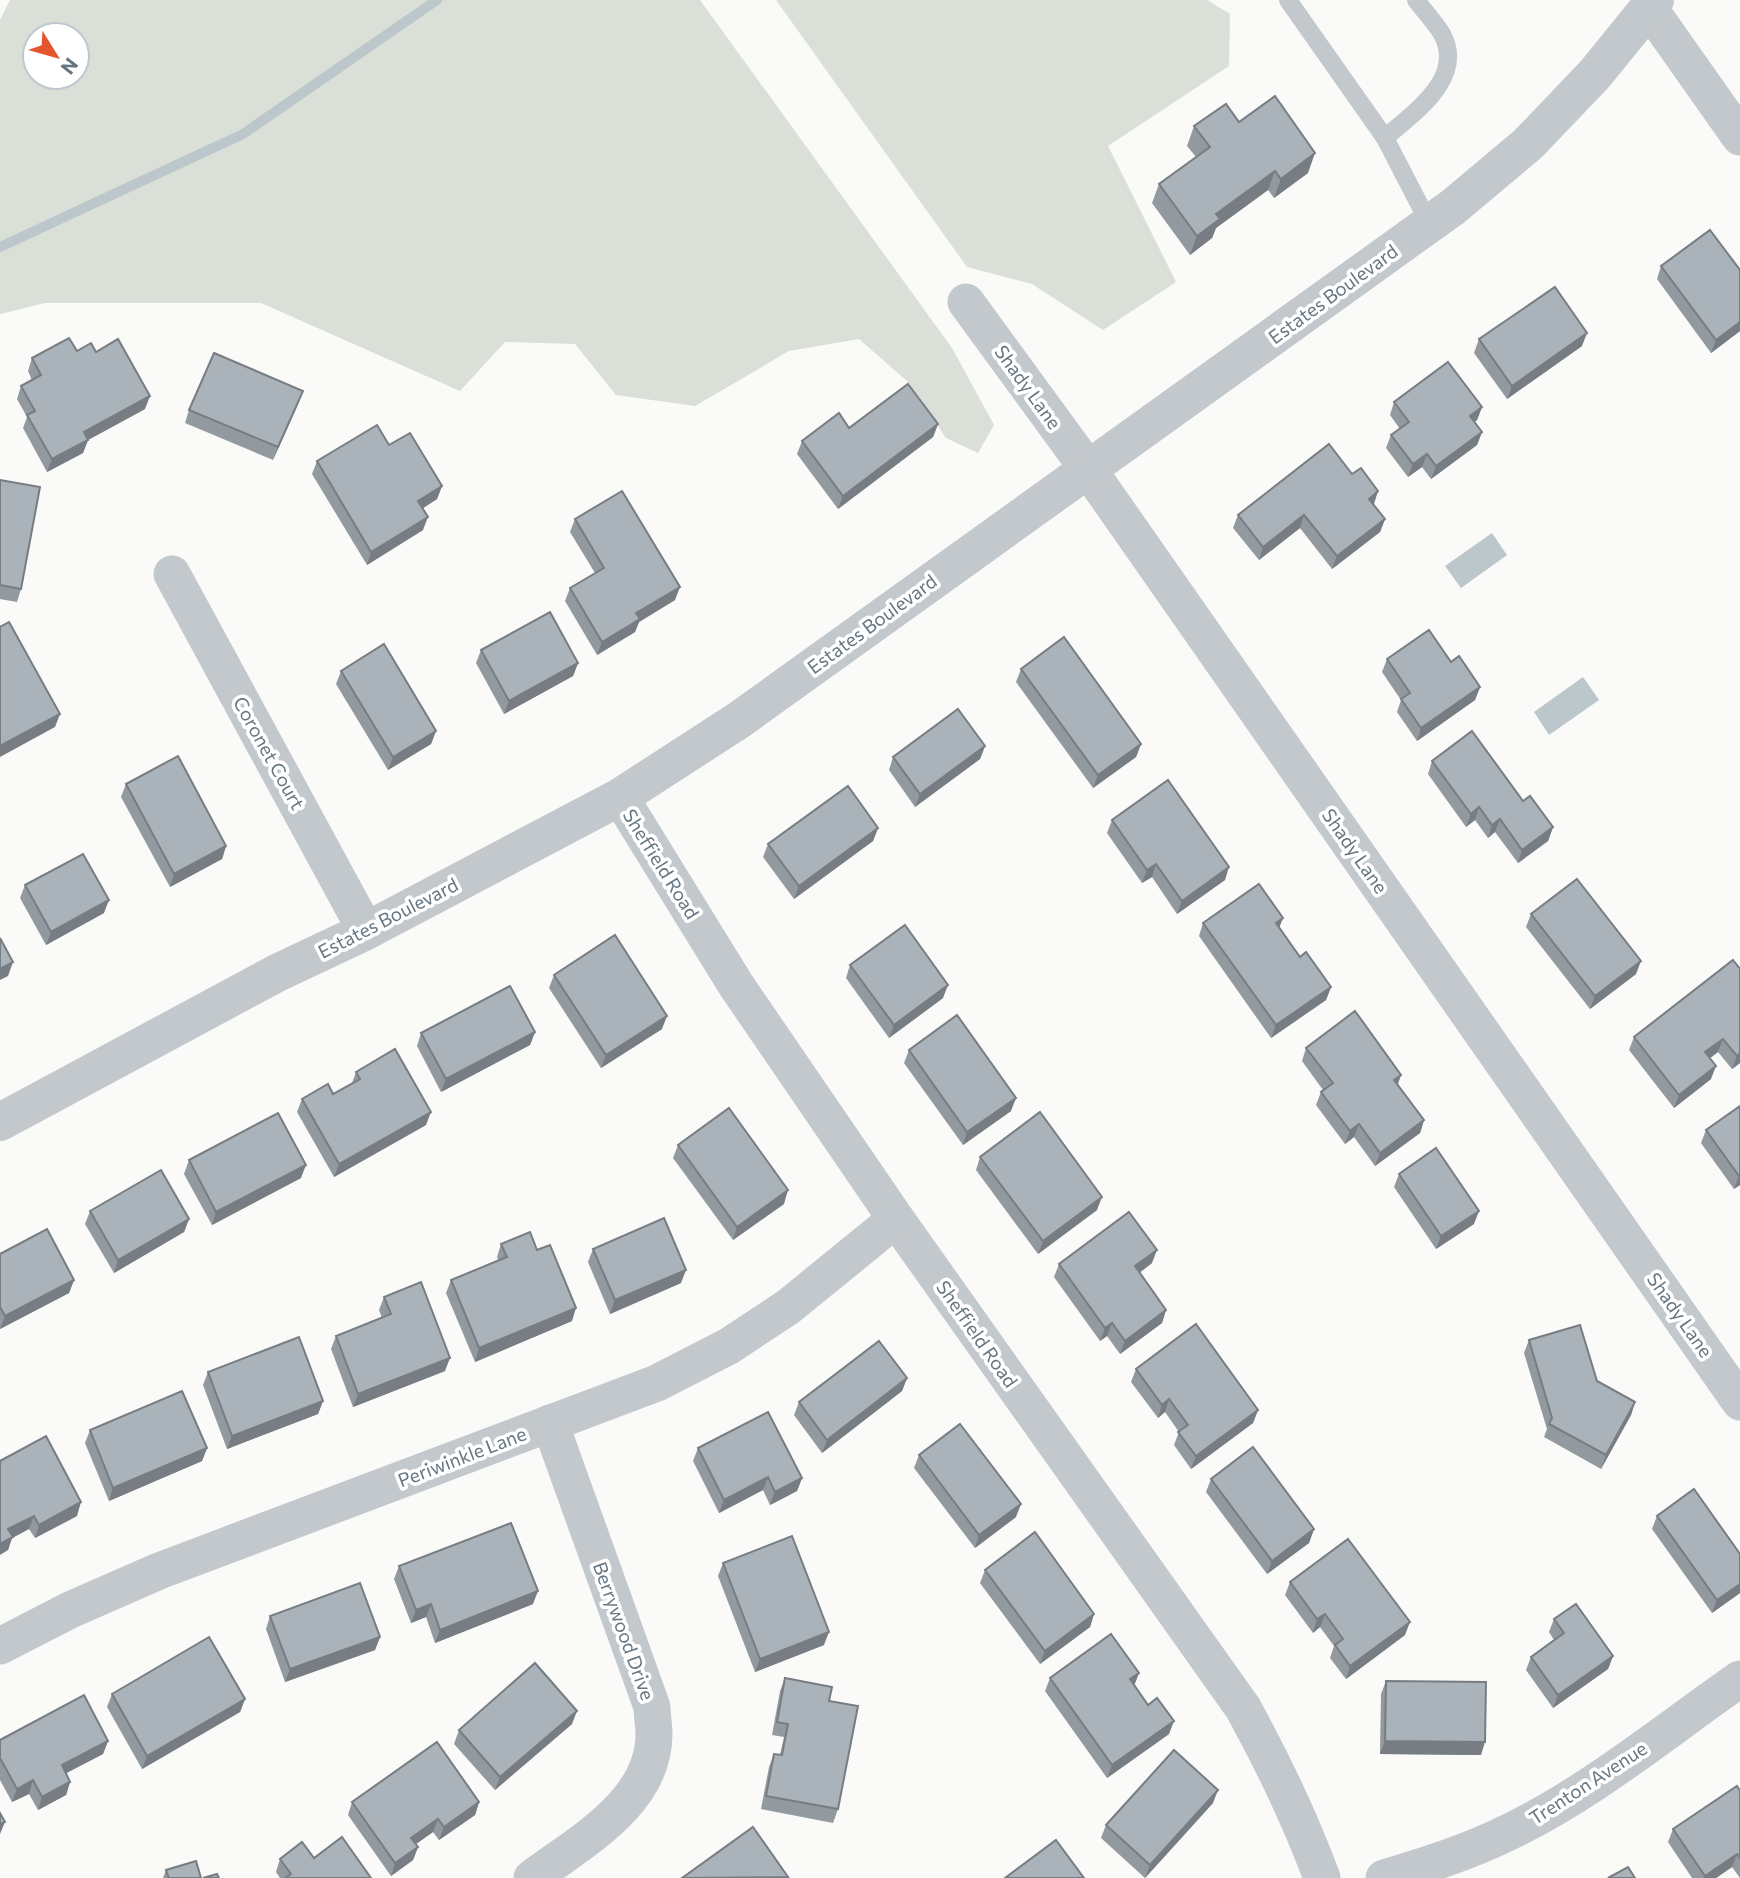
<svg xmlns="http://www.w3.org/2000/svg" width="1740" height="1878" font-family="Commissioner,sans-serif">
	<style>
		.green { fill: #dadfd7; fill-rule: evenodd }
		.water { fill: #bbc7cb }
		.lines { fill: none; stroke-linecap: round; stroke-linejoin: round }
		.stream { stroke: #bbc7cb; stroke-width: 10 }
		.service { stroke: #c3c8cc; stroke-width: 18 }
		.minor { stroke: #c3c8cc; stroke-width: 37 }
		.tertiary { stroke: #c3c8cc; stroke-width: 38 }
		.wall { fill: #929a9f }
		.shaded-wall { fill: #777d82 }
		.building { fill: #aab3b9; stroke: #777d82; stroke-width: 2 }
		.labels { text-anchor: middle; stroke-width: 7; stroke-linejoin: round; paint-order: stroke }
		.street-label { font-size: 19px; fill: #657683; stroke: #fff }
	</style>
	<rect width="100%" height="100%" fill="#fafaf8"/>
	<!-- green -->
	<g class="green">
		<path d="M10,0H700L952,348L994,425L978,453L946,438L907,381L859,339L789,351L695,406L616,395L575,344L505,342L460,391L261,303H45L0,314V20ZM35,35H77V77H35Z"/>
		<polygon points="776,0 1207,0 1230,14 1229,66 1108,146 1176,282 1103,330 1032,284 967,267"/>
	</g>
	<!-- water -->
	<g class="water">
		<polygon points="1492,533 1507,555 1461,588 1445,566"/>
		<polygon points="1583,677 1599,700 1549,735 1534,712"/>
	</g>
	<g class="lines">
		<!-- stream -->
		<polyline class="stream" points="0,247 243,134 437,0"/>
		<!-- service -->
		<g class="service">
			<polyline points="1288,0 1385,138 1430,225"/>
			<path d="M1385,138C1414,112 1466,78 1442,34C1435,22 1424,11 1416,0"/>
		</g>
		<!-- minor -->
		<g class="minor">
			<polyline points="1649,8 1740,137"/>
			<polyline points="966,302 1088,469 1740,1402"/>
			<polyline points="172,574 366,931"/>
			<path d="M620,797L736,985L896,1219L1243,1708C1275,1766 1299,1816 1322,1878"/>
			<polyline points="0,1646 70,1610 159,1571 657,1383 729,1346 788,1307 896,1219"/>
			<path d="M532,1878C580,1842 654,1803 654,1734C654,1725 652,1716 652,1707L550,1423"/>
			<path d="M1384,1878C1427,1865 1469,1852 1509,1832C1592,1792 1665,1731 1740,1679"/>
		</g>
		<!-- tertiary -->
		<polyline class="tertiary" points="0,1122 277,973 366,931 620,797 739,720 1453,207 1528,144 1595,74 1655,0"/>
	</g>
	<!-- wall -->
	<g class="wall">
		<polygon points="1239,122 1308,173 1274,198 1268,190 1216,228 1212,238 1190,255 1152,203 1159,184 1196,157 1187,146 1194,126"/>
		<polygon points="1661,266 1740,270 1740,331 1711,353 1657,279"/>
		<polygon points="1479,339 1582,346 1507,399 1474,353"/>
		<polygon points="77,351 96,352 145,409 88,440 83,453 47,472 23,428 27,417 17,399 21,386 32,380 28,371 32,358"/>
		<polygon points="1394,402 1482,407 1477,420 1474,422 1482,432 1477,445 1431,479 1422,467 1408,477 1386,448 1391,435 1400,429 1390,415"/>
		<polygon points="298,404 273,460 185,423 189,410"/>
		<polygon points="938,424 933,437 838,509 797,454 802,441 849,428"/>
		<polygon points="389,445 442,486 437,499 423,508 423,530 367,565 312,474 317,461"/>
		<polygon points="1352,474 1378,491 1373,504 1385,519 1380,532 1332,569 1300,528 1259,560 1233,528 1238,515"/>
		<polygon points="0,480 21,589 17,602 0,599"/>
		<polygon points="575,519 675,600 639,622 635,632 597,655 565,601 570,588 595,573 570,532"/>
		<polygon points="481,650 578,663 573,676 504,714 476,663"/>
		<polygon points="1387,659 1451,662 1480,687 1475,700 1417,741 1397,712 1401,700 1382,672"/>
		<polygon points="1021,669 1141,744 1136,757 1093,788 1016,682"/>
		<polygon points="341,671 436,731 431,744 388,770 336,684"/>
		<polygon points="985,746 980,759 915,807 889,770 893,757"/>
		<polygon points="1432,761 1523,801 1553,827 1548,841 1518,863 1495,832 1488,838 1475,820 1466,827 1428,774"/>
		<polygon points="126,784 226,846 222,859 170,887 121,797"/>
		<polygon points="1112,820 1225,880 1177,914 1152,877 1142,883 1107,833"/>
		<polygon points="878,828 873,841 794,899 763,857 768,844"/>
		<polygon points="25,885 104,913 46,945 20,898"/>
		<polygon points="1531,914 1636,974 1590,1009 1526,927"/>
		<polygon points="1203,923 1279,927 1300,957 1331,987 1326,1000 1271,1038 1199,936"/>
		<polygon points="850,965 943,998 889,1038 846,978"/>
		<polygon points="1740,969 1740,1063 1732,1069 1718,1052 1710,1058 1711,1079 1674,1108 1629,1050 1634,1037"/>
		<polygon points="554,975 662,1029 601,1068 549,988"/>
		<polygon points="535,1032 530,1045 441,1092 417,1046 421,1033"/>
		<polygon points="1306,1048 1401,1075 1398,1084 1424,1120 1420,1133 1375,1166 1354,1137 1345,1144 1316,1105 1321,1092 1323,1090 1302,1061"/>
		<polygon points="909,1050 1011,1111 963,1145 904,1063"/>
		<polygon points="356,1072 426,1125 334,1177 297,1112 302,1099 333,1094 352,1083"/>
		<polygon points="1740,1106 1740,1185 1734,1189 1701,1143 1706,1130"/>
		<polygon points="678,1145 784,1204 733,1240 673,1158"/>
		<polygon points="980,1157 1097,1210 1038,1254 976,1170"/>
		<polygon points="189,1160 301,1178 212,1225 184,1174"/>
		<polygon points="1399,1174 1474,1224 1436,1249 1394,1187"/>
		<polygon points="90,1211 189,1219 184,1232 114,1273 85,1224"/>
		<polygon points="501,1244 537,1250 572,1321 475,1362 446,1293 451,1280 498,1260 497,1257"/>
		<polygon points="593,1249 681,1283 610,1314 588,1262"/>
		<polygon points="0,1254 74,1280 69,1293 0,1329"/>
		<polygon points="1152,1263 1139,1273 1166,1310 1162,1323 1120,1354 1107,1336 1100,1341 1054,1277 1059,1264"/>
		<polygon points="384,1297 445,1371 353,1407 331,1349 336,1336 382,1318 379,1310"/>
		<polygon points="1529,1340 1597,1381 1635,1402 1631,1415 1601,1469 1544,1437 1547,1429 1524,1353"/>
		<polygon points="1136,1369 1258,1410 1253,1423 1191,1469 1174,1445 1179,1432 1165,1412 1158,1418 1131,1382"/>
		<polygon points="208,1372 323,1401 318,1414 227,1449 203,1385"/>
		<polygon points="907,1378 902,1391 822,1453 794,1415 799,1402"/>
		<polygon points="90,1430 207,1448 202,1461 109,1501 85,1443"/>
		<polygon points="698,1448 802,1478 797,1491 770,1505 763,1490 719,1513 693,1461"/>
		<polygon points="919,1455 1016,1517 975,1548 914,1468"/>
		<polygon points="0,1461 77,1516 35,1538 29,1529 12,1538 8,1550"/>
		<polygon points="1211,1479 1314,1529 1309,1543 1267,1574 1206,1492"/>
		<polygon points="1657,1516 1740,1554 1740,1593 1712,1613 1652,1529"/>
		<polygon points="723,1563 824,1645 755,1672 718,1576"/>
		<polygon points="399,1566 533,1604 435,1643 426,1617 411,1623 394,1579"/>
		<polygon points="985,1570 1094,1614 1090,1627 1040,1664 980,1583"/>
		<polygon points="1290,1582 1405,1635 1346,1679 1330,1658 1334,1646 1320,1627 1313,1633 1285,1595"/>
		<polygon points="270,1616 380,1637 375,1650 285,1682 266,1629"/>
		<polygon points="1554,1619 1613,1656 1608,1669 1553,1708 1526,1670 1531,1657 1554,1640 1549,1632"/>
		<polygon points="1139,1673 1134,1685 1169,1734 1107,1778 1045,1691 1050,1678"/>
		<polygon points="785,1678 829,1701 838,1809 833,1823 761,1809 769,1767 774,1754 780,1755 784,1737 772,1735 780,1691"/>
		<polygon points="1386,1681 1481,1755 1380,1754 1381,1694"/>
		<polygon points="112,1694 245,1699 240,1712 142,1769 107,1707"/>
		<polygon points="572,1724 495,1790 454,1744 459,1730"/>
		<polygon points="0,1740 108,1741 103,1754 66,1773 70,1782 66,1795 38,1810 29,1794 12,1802 0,1780"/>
		<polygon points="1740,1791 1740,1878 1732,1867 1716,1878 1692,1878 1668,1842 1673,1829"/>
		<polygon points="352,1802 479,1802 475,1815 439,1840 433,1832 416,1844 418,1847 413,1860 391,1876 348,1815"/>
		<polygon points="1213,1803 1145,1878 1101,1838 1106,1825"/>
		<polygon points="314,1858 371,1878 280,1878 276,1872 280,1859"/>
		<polygon points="166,1870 201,1878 163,1878"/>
	</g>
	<!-- shaded-wall -->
	<g class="shaded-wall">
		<polygon points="1315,153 1308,173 1274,198 1281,179"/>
		<polygon points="1275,171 1268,190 1216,228 1212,238 1190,255 1197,236 1216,214"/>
		<polygon points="1740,322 1740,331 1711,353 1716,340"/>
		<polygon points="1587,333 1582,346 1507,399 1512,386"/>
		<polygon points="303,391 298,404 273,460 278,447"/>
		<polygon points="150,396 145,409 88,440 83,453 47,472 52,459 84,432"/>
		<polygon points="1482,407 1477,420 1465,429 1470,416"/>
		<polygon points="938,424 933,437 838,509 843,496"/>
		<polygon points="1482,432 1477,445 1431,479 1436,466"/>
		<polygon points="1427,454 1422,467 1408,477 1413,464"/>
		<polygon points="442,486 437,499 414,514 418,501"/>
		<polygon points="1378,491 1374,504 1364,512 1369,499"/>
		<polygon points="1304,515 1300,528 1259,560 1263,547"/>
		<polygon points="428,517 423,530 367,565 371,552"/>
		<polygon points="1385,519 1380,532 1332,569 1337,556"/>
		<polygon points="680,587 675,600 639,622 635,632 597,655 602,642 636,613"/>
		<polygon points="578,663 573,676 504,714 509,701"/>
		<polygon points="1480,687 1475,700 1417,741 1421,728"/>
		<polygon points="60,714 55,727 0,757 0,746"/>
		<polygon points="436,731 431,744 388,770 393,757"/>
		<polygon points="1141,744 1136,757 1093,788 1098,775"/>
		<polygon points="985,746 980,759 915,807 920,794"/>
		<polygon points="1479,807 1475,820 1466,827 1471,814"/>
		<polygon points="1500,819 1495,832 1488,838 1492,825"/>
		<polygon points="1553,827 1548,841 1518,863 1522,850"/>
		<polygon points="878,828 873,841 794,899 799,886"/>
		<polygon points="226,846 222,859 170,887 174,874"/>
		<polygon points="1156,864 1152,877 1142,883 1147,870"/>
		<polygon points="1229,867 1225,880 1177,914 1182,901"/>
		<polygon points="109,900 104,913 46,945 51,932"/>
		<polygon points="1283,918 1278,931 1276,923"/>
		<polygon points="1641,961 1636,974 1590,1009 1595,996"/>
		<polygon points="13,962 8,976 0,980 0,969"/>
		<polygon points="948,985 943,998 889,1038 894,1025"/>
		<polygon points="1331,987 1326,1000 1271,1038 1276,1025"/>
		<polygon points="667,1016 662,1029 601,1068 606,1055"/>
		<polygon points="535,1032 530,1045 441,1092 446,1079"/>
		<polygon points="1723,1039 1718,1052 1701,1065 1705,1052"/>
		<polygon points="1740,1053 1740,1063 1732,1069 1737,1056"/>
		<polygon points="1716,1066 1711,1079 1674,1108 1679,1095"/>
		<polygon points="1401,1075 1396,1088 1394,1080"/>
		<polygon points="1016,1098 1011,1111 963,1145 967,1132"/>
		<polygon points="431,1112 426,1125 334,1177 339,1164"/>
		<polygon points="1424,1120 1420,1133 1375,1166 1380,1153"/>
		<polygon points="1359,1124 1354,1137 1345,1144 1350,1131"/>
		<polygon points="306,1165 301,1178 212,1225 216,1212"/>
		<polygon points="1740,1175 1740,1185 1734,1189 1739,1176"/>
		<polygon points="788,1190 784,1204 733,1240 737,1227"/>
		<polygon points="1102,1197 1097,1210 1038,1254 1043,1241"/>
		<polygon points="1479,1211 1474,1224 1436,1249 1441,1236"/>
		<polygon points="189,1219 184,1232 114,1273 118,1260"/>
		<polygon points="1157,1250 1152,1263 1130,1280 1135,1266"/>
		<polygon points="686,1270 681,1283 610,1314 615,1300"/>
		<polygon points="74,1280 69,1293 0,1329 5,1316"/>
		<polygon points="576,1308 572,1321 475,1362 479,1348"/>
		<polygon points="1166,1310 1162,1323 1120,1354 1125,1341"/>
		<polygon points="1112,1323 1107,1336 1100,1341 1105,1328"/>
		<polygon points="450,1358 445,1371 353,1407 358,1394"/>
		<polygon points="907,1378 902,1391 822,1453 827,1440"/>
		<polygon points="1169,1399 1165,1412 1158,1418 1162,1405"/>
		<polygon points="323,1401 318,1414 227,1449 232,1436"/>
		<polygon points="1635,1402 1631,1415 1601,1469 1606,1455"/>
		<polygon points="1258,1410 1253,1423 1191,1469 1196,1456"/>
		<polygon points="207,1448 202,1461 109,1501 113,1488"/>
		<polygon points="768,1477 763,1490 719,1513 724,1500"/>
		<polygon points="802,1478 797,1491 770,1505 775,1492"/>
		<polygon points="81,1502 77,1516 35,1538 39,1525"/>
		<polygon points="1021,1504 1016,1517 975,1548 979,1535"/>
		<polygon points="34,1516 29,1529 12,1538 8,1550 0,1555 0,1544 8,1529"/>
		<polygon points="1314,1529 1309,1543 1267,1574 1272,1561"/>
		<polygon points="1740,1584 1740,1593 1712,1613 1717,1600"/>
		<polygon points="538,1591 533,1604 435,1643 440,1630"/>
		<polygon points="431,1604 426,1617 411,1623 416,1610"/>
		<polygon points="1094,1614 1090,1627 1040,1664 1045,1651"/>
		<polygon points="1325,1614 1320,1627 1313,1633 1317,1619"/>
		<polygon points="1410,1622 1405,1635 1346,1679 1350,1666"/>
		<polygon points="829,1632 824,1645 755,1672 760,1659"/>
		<polygon points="380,1637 375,1650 285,1682 290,1669"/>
		<polygon points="1613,1656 1608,1669 1553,1708 1558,1695"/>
		<polygon points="1139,1673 1134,1686 1130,1679"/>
		<polygon points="245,1699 240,1712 142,1769 147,1756"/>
		<polygon points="577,1711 572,1724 495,1790 500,1777"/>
		<polygon points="1174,1721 1169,1734 1107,1778 1112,1765"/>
		<polygon points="108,1741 103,1754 57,1778 62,1765"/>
		<polygon points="1385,1741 1485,1742 1481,1755 1380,1754"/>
		<polygon points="33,1780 29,1794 12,1802 17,1789"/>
		<polygon points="70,1782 66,1795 38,1810 42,1797"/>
		<polygon points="1218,1790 1213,1803 1145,1878 1150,1865"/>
		<polygon points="479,1802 475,1815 439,1840 444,1827"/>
		<polygon points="438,1819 433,1832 406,1851 411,1838"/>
		<polygon points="5,1822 0,1834 0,1824"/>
		<polygon points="418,1847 413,1860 391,1876 395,1863"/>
		<polygon points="1737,1854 1732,1867 1716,1878 1704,1878 1705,1876"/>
	</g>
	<!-- building -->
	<g class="building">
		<polygon points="1275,96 1315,153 1281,179 1275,171 1216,214 1220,219 1197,236 1159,184 1210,147 1194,126 1226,104 1239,122"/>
		<polygon points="1710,230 1740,270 1740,322 1716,340 1661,266"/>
		<polygon points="1555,287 1587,333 1512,386 1479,339"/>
		<polygon points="69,338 77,351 91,343 96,352 118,339 150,396 84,432 88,440 52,459 27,415 35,411 21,386 41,375 32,358"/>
		<polygon points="214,353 303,391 278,447 189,410"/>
		<polygon points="1448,362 1482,407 1470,416 1482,432 1436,466 1427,454 1413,464 1391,435 1409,422 1394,402"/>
		<polygon points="908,384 938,424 843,496 802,441 839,413 849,428"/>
		<polygon points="377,425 389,445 410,433 442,486 418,501 428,517 371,552 317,461"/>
		<polygon points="1329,444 1352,474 1361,468 1378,491 1369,499 1385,519 1337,556 1304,515 1263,547 1238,515"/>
		<polygon points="0,480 40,487 21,589 0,585"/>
		<polygon points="622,491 680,587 636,613 640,619 602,642 570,588 604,568 575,519"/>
		<polygon points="550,612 578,663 509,701 481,650"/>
		<polygon points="9,622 60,714 0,746 0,627"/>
		<polygon points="1429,630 1451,662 1459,656 1480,687 1421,728 1401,699 1410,693 1387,659"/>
		<polygon points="1064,637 1141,744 1098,775 1021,669"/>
		<polygon points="384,644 436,731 393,757 341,671"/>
		<polygon points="958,709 985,746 920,794 893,757"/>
		<polygon points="1472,731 1523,801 1530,796 1553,827 1522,850 1500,819 1492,825 1479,807 1471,814 1432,761"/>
		<polygon points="178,756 226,846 174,874 126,784"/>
		<polygon points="1168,780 1229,867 1182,901 1156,864 1147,870 1112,820"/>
		<polygon points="848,786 878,828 799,886 768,844"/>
		<polygon points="83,854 109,900 51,932 25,885"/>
		<polygon points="1577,879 1641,961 1595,996 1531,914"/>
		<polygon points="1259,884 1283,918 1276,923 1300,957 1306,952 1331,987 1276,1025 1203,923"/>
		<polygon points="905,925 948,985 894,1025 850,965"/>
		<polygon points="615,935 667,1016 606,1055 554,975"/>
		<polygon points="0,938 13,962 0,969"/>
		<polygon points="1733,960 1740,969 1740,1053 1737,1056 1723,1039 1705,1052 1716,1066 1679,1095 1634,1037"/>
		<polygon points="510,986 535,1032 446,1079 421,1033"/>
		<polygon points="1355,1011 1401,1075 1394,1080 1424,1120 1380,1153 1359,1124 1350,1131 1321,1092 1333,1083 1306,1048"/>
		<polygon points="957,1015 1016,1098 967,1132 909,1050"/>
		<polygon points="395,1049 431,1112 339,1164 302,1099 328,1084 333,1094 360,1079 356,1072"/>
		<polygon points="1740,1106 1740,1175 1739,1176 1706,1130"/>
		<polygon points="729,1108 788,1190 737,1227 678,1145"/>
		<polygon points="1040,1112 1102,1197 1043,1241 980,1157"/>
		<polygon points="278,1113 306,1165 216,1212 189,1160"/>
		<polygon points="1436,1148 1479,1211 1441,1236 1399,1174"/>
		<polygon points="161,1170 189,1219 118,1260 90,1211"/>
		<polygon points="1129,1212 1157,1250 1135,1266 1166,1310 1125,1341 1112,1323 1105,1328 1059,1264"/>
		<polygon points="664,1218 686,1270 615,1300 593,1249"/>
		<polygon points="47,1229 74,1280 5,1316 0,1307 0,1254"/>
		<polygon points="530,1232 537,1250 550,1245 576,1308 479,1348 451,1280 507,1257 501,1244"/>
		<polygon points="421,1282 450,1358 358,1394 336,1336 391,1314 384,1297"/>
		<polygon points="1196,1324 1258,1410 1196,1456 1178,1432 1188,1425 1169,1399 1162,1405 1136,1369"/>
		<polygon points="1580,1325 1597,1381 1635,1402 1606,1455 1549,1424 1552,1418 1529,1340"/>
		<polygon points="299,1337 323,1401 232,1436 208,1372"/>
		<polygon points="879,1341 907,1378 827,1440 799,1402"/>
		<polygon points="182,1391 207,1448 113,1488 90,1430"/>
		<polygon points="768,1412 802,1478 775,1492 768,1477 724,1500 698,1448"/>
		<polygon points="960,1424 1021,1504 979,1535 919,1455"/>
		<polygon points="46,1436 81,1502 39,1525 34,1516 8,1529 13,1537 0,1544 0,1461"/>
		<polygon points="1253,1447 1314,1529 1272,1561 1211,1479"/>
		<polygon points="1694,1489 1740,1554 1740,1584 1717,1600 1657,1516"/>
		<polygon points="511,1523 538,1591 440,1630 431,1604 416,1610 399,1566"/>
		<polygon points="1035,1532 1094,1614 1045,1651 985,1570"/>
		<polygon points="792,1536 829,1632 760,1659 723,1563"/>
		<polygon points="1348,1539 1410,1622 1350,1666 1335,1645 1343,1639 1325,1614 1317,1619 1290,1582"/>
		<polygon points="360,1583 380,1637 290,1669 270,1616"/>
		<polygon points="1576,1604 1613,1656 1558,1695 1531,1657 1564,1633 1554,1619"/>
		<polygon points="1111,1634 1139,1673 1130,1679 1148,1705 1157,1698 1174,1721 1112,1765 1050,1678"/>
		<polygon points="209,1637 245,1699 147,1756 112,1694"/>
		<polygon points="535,1663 577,1711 500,1777 459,1730"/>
		<polygon points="785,1678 832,1687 829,1701 858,1706 838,1809 766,1796 774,1754 782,1755 788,1724 777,1722"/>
		<polygon points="1386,1681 1486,1682 1485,1742 1385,1741"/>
		<polygon points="84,1695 108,1741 62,1765 70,1782 42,1797 33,1780 17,1789 0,1758 0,1740"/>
		<polygon points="437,1742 479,1802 444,1827 438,1819 411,1838 418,1847 395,1863 352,1802"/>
		<polygon points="1174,1750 1218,1790 1150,1865 1106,1825"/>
		<polygon points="1737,1786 1740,1791 1740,1858 1737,1854 1705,1876 1673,1829"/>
		<polygon points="0,1813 5,1822 0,1824"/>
		<polygon points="753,1827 788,1877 682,1878"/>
		<polygon points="342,1837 371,1878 285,1878 291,1874 280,1859 302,1842 314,1858"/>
		<polygon points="1056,1840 1084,1878 1005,1878"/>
		<polygon points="196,1861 201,1878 169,1878 166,1870"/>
		<polygon points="1628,1867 1635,1878 1608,1878"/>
		<polygon points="217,1874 219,1878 203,1878"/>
	</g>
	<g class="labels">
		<!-- street labels -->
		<g class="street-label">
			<text transform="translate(1333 294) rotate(-36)" y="7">Estates Boulevard</text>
			<text transform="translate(1028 387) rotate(54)" y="7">Shady Lane</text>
			<text transform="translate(872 624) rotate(-36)" y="7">Estates Boulevard</text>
			<text transform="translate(269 753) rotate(61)" y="7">Coronet Court</text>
			<text transform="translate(1355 851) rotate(55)" y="7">Shady Lane</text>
			<text transform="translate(661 864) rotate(58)" y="7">Sheffield Road</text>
			<text transform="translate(388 918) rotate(-27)" y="7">Estates Boulevard</text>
			<text transform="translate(1680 1315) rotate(55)" y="7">Shady Lane</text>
			<text transform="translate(977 1334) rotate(55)" y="7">Sheffield Road</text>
			<text transform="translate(462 1457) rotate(-21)" y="7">Periwinkle Lane</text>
			<text transform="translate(624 1631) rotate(70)" y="7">Berrywood Drive</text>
			<text transform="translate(1588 1783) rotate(-33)" y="7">Trenton Avenue</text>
		</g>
	</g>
	<!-- north arrow -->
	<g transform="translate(56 56) rotate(127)"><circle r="33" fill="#ffffff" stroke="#c1c8cd" stroke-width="2"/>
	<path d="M0-5L12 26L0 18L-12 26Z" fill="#e4572e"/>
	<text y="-10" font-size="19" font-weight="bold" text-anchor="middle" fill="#657683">N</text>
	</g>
</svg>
